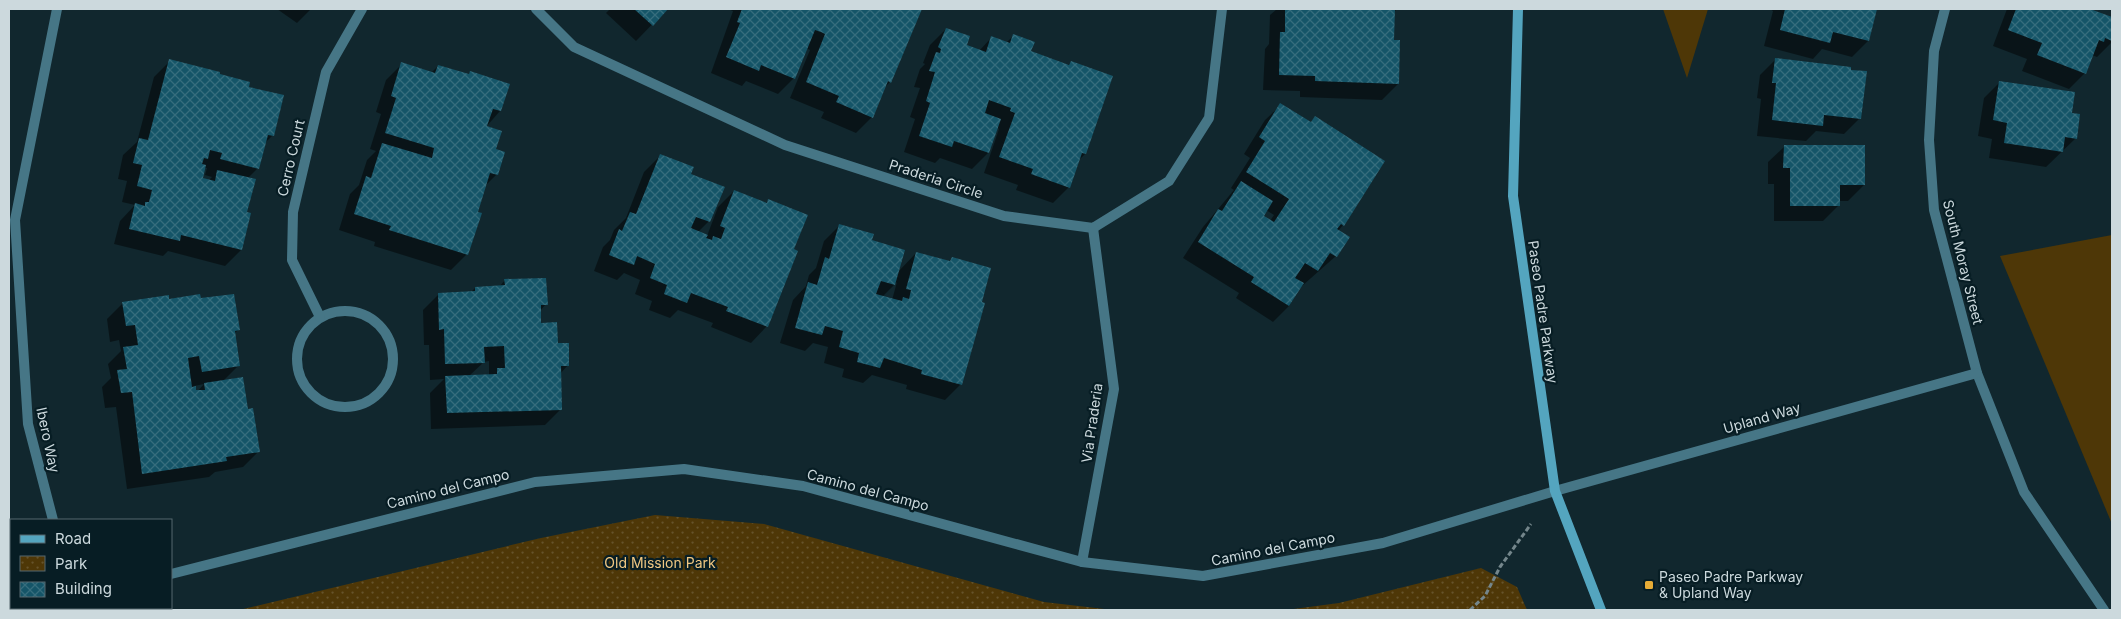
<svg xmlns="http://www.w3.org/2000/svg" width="2121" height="619" font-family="Inter,sans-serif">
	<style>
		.grass { fill: #4e3707 }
		.park { fill: url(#park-dots) }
		.shadow { fill: #0007; fill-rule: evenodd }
		.building { fill: url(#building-cross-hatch) }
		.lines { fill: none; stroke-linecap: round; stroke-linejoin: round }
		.path { stroke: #74868b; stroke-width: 3; stroke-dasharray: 5 2.5; stroke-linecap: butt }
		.minor { stroke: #467686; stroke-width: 10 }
		.secondary { stroke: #54a5bf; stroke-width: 10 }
		.poi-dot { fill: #e7ac36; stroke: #071d24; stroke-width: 2 }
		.labels { text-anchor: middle; stroke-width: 4.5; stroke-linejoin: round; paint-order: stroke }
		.street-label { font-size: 14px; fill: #ccd9dd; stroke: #071d24 }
		.park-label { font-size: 14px; fill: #f0c782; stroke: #071d24 }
		.poi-label { font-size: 14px; fill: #ccd9dd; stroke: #071d24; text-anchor: start }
	</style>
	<defs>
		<pattern id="park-dots" width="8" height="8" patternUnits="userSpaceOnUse" patternTransform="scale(1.25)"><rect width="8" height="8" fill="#4e3707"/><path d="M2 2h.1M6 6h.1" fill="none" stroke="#66532b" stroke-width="1.8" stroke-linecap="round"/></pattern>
		<pattern id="building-cross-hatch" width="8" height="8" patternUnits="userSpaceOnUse" patternTransform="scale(1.25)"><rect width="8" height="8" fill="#155568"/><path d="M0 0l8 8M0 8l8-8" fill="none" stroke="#366d7d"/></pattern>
	</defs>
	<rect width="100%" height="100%" fill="#11272e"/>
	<!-- grass -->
	<g class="grass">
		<polygon points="1663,9 1708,9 1687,78"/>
		<polygon points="2112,235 2112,524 2000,256"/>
	</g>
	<!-- park -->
	<g class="park">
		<polygon points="655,515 764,524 1044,602 1113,610 239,610 541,538"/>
		<polygon points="1481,568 1517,587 1527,610 1286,610 1339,603"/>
	</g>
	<!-- shadow -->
	<g class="shadow">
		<polygon points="277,9 311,9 297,23"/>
		<polygon points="610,9 667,9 636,41 606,13"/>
		<polygon points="728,9 921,9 890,82 884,88 872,117 856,133 821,118 824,112 790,98 810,50 806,48 794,78 778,94 746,81 742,86 711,73 733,11"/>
		<polygon points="1277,9 1397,9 1394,12 1393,41 1398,84 1382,100 1300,97 1300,91 1263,90 1265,49 1269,44 1270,15"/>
		<polygon points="1876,9 1868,41 1852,57 1822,49 1813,59 1764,46 1773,11 1770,9"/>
		<polygon points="2007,9 2087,9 2112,18 2112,42 2097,57 2092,55 2085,73 2069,89 2022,71 2027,59 1993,46"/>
		<polygon points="946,29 965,46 979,51 991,38 1006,43 1013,36 1029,52 1068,65 1071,62 1112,77 1085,154 1078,161 1069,187 1053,203 1016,190 1018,185 984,173 999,129 997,127 988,153 972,169 940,158 935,163 904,152 915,119 910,117 920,88 914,87 920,69 925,64 923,63 930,45"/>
		<polygon points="1776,59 1860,118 1844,134 1816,131 1806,141 1757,136 1761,99 1757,98 1760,75"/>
		<path d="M170,61L218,75L248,88L272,136L264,144L258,168L248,178L241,250L225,266L168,251L163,256L114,244L120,221L135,205L122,202L127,181L118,179L123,155L137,142L154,77ZM204,168H207L205,175L212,177L208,181L201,179Z"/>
		<polygon points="402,64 431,73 438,66 468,75 470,72 508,85 500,111 486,127 497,174 484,187 467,254 451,270 374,246 375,242 339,230 350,194 359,185 367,160 376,151 370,149 381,114 376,112 386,80"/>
		<polygon points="2000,82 2070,114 2076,138 2046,167 1989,158 1992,139 1978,136 1984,98"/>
		<path d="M1281,105L1310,123L1315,118L1343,225L1338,231L1336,256L1302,286L1289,306L1273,322L1236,298L1239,293L1183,258L1203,227L1234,190L1231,188L1250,158L1244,154L1265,120ZM1266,210L1274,215L1270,221L1262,216Z"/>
		<polygon points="1784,147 1864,185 1848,201 1839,201 1839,205 1823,221 1774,221 1774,184 1768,184 1768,162"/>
		<polygon points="660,156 690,174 709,221 698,232 707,236 718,207 734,191 765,204 769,200 792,250 796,252 766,327 751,343 711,327 713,323 678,310 670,318 649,310 652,301 635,294 640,280 624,273 617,280 594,271 603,247 610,240 614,230 626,218 644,172"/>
		<path d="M840,225L871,241L898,272L916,253L948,262L952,258L961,384L945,400L906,389L907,385L872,375L863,383L842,377L844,369L824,363L828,347L813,343L805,351L780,343L793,300L806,286L809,275L816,268L824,241ZM897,282L892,300L882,297Z"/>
		<path d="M505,280L546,304L540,311V324L557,345L568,365L560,374L561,409L545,425L431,429L430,393L444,379L430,380L429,345H424L423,310L439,294L470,293L475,288L499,287ZM489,361V376H469L484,362Z"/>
		<path d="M169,300H200L239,329L234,334L238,366L223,381L247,411L259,451L243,467L215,472L209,477L127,489L116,407L105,408L102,387L111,378L108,364L121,351L119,340L110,342L107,319L123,303ZM204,384L196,393L194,386Z"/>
	</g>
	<!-- building -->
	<g class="building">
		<polygon points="634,9 668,9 653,26"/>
		<polygon points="742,9 922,9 891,83 888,81 873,118 836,102 839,96 806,82 825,34 821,32 815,30 795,79 761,65 759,71 726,57 740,23 737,22"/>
		<polygon points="1285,9 1395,9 1394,40 1400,40 1399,84 1315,81 1315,76 1279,75 1280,32 1285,32"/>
		<polygon points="1785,9 1877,9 1869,41 1833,32 1830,43 1780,30"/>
		<polygon points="2016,9 2090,9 2112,17 2112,41 2105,38 2104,42 2099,40 2086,74 2037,55 2042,43 2008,30"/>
		<polygon points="946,28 970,36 967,45 986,52 991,36 1010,43 1013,34 1035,42 1031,51 1069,65 1071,61 1113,76 1086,154 1082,153 1070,188 1031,174 1033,169 999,157 1015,113 1010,111 1011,108 989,100 985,113 1001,119 989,153 954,141 952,147 919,136 930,103 926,101 935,72 929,71 936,52 940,53 941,49 938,47"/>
		<polygon points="1775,58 1851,67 1851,70 1867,71 1861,119 1824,115 1823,126 1772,120 1776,83 1772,83"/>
		<polygon points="169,59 220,72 220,74 250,82 249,87 284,95 274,136 268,135 259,169 220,159 222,153 210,150 208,159 204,158 202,164 206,165 203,178 215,181 217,170 256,179 247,212 251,213 242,250 181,235 180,241 129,229 135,203 145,206 145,202 149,202 152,190 137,186 142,165 133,163 139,138 148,140"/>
		<polygon points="401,62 435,73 438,65 469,74 470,71 510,84 501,111 493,109 487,126 502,131 496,149 505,152 498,175 490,173 478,212 482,213 468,255 389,230 391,226 354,214 366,176 371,178 382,143 432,158 434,148 385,133 396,98 391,96"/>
		<polygon points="1999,81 2075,92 2072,113 2080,114 2077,139 2065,137 2063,152 2004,143 2007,123 1993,120"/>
		<polygon points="1280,103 1311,122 1315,116 1385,161 1344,226 1341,224 1337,229 1350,237 1337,257 1330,253 1318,271 1305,263 1295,278 1304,283 1289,306 1251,282 1254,277 1198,242 1218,209 1222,211 1241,181 1273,201 1264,216 1274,222 1289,199 1246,172 1265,141 1259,137"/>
		<polygon points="1784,145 1865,145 1865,185 1840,185 1840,206 1790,206 1790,168 1783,168"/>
		<polygon points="660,154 694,167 691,174 725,187 710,222 696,217 691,228 708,235 706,238 712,240 713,236 721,239 725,228 720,226 734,190 767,203 768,199 808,215 794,249 798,251 768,327 726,311 728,307 691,293 687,303 664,294 667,285 650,278 655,264 637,256 634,265 609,255 619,229 622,231 630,212 636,214"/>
		<polygon points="839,224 874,234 872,240 905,250 895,285 881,281 876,294 902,301 903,297 909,299 911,290 906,289 916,252 950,261 952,257 991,268 982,302 985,303 962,385 921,374 922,370 884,358 880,368 857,362 859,353 839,347 843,331 825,326 822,335 795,328 808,282 817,285 825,257 829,259"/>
		<polygon points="546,278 548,305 541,305 541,323 557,322 558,343 569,343 569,366 561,366 562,410 447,413 445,376 497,374 497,368 505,368 504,346 484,347 485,363 445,364 444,329 439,330 438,293 475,291 475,287 505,285 504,279"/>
		<polygon points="200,294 201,298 234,294 240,330 235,331 240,366 202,372 199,356 188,358 192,387 196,386 196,390 205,390 204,383 243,377 248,409 253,408 260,452 226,457 227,461 142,474 132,392 121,393 117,370 127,369 123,347 138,345 135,325 126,326 122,302 169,295 169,299"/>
	</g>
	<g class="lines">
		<!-- path -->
		<polyline class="path" points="1470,610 1485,596 1500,567 1531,524"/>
		<!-- minor -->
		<g class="minor">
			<polyline points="536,9 574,47 785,145 1004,216 1093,228 1169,181 1209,118 1222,9"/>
			<polyline points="1945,9 1934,51 1929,140 1934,210 1977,373 2024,492 2104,610"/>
			<circle cx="345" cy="359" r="48"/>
			<polyline points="320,317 292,260 293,212 326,72 362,9"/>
			<polyline points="53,520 28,424 15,220 57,9"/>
			<polyline points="1082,562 1114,389 1093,228"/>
			<polyline points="171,574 535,482 684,469 803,486 1082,562 1203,576 1383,543 1555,491 1977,373"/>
			<polyline points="76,608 77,610"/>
		</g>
		<!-- secondary -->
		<polyline class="secondary" points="1518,9 1513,196 1555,491 1601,610"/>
	</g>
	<!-- markers -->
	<rect class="poi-dot" x="1644" y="580" width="10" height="10" rx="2.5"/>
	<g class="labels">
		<!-- street labels -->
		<g class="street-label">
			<text transform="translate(291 158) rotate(-77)" y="5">Cerro Court</text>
			<text transform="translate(936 179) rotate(18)" y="5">Praderia Circle</text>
			<text transform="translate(1963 262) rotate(76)" y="5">South Moray Street</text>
			<text transform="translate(1543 312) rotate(82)" y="5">Paseo Padre Parkway</text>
			<text transform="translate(1762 418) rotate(-16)" y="5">Upland Way</text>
			<text transform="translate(1092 423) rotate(-82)" y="5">Via Praderia</text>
			<text transform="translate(48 440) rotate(78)" y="5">Ibero Way</text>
			<text transform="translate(448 489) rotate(-14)" y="5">Camino del Campo</text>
			<text transform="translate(868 490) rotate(15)" y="5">Camino del Campo</text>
			<text transform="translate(1273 549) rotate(-11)" y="5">Camino del Campo</text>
		</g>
		<!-- park labels -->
		<g class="park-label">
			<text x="660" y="568">Old Mission Park</text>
		</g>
		<!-- poi labels -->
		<g class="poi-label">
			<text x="1659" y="582">Paseo Padre Parkway<tspan x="1659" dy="16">&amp; Upland Way</tspan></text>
		</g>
	</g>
	<!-- border -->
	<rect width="2121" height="619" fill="none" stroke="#ccd9dd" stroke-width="20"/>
	<!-- legend -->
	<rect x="10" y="519" width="162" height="90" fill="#071d24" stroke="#56686e"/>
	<rect x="20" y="535" width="25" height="8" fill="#54a5bf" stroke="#56686e"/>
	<text x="55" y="544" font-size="15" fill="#ccd9dd">Road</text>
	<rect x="20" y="556" width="25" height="15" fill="url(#park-dots)" stroke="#56686e"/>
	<text x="55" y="569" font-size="15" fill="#ccd9dd">Park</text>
	<rect x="20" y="582" width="25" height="15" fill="url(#building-cross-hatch)" stroke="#56686e"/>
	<text x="55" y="594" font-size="15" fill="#ccd9dd">Building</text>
</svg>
